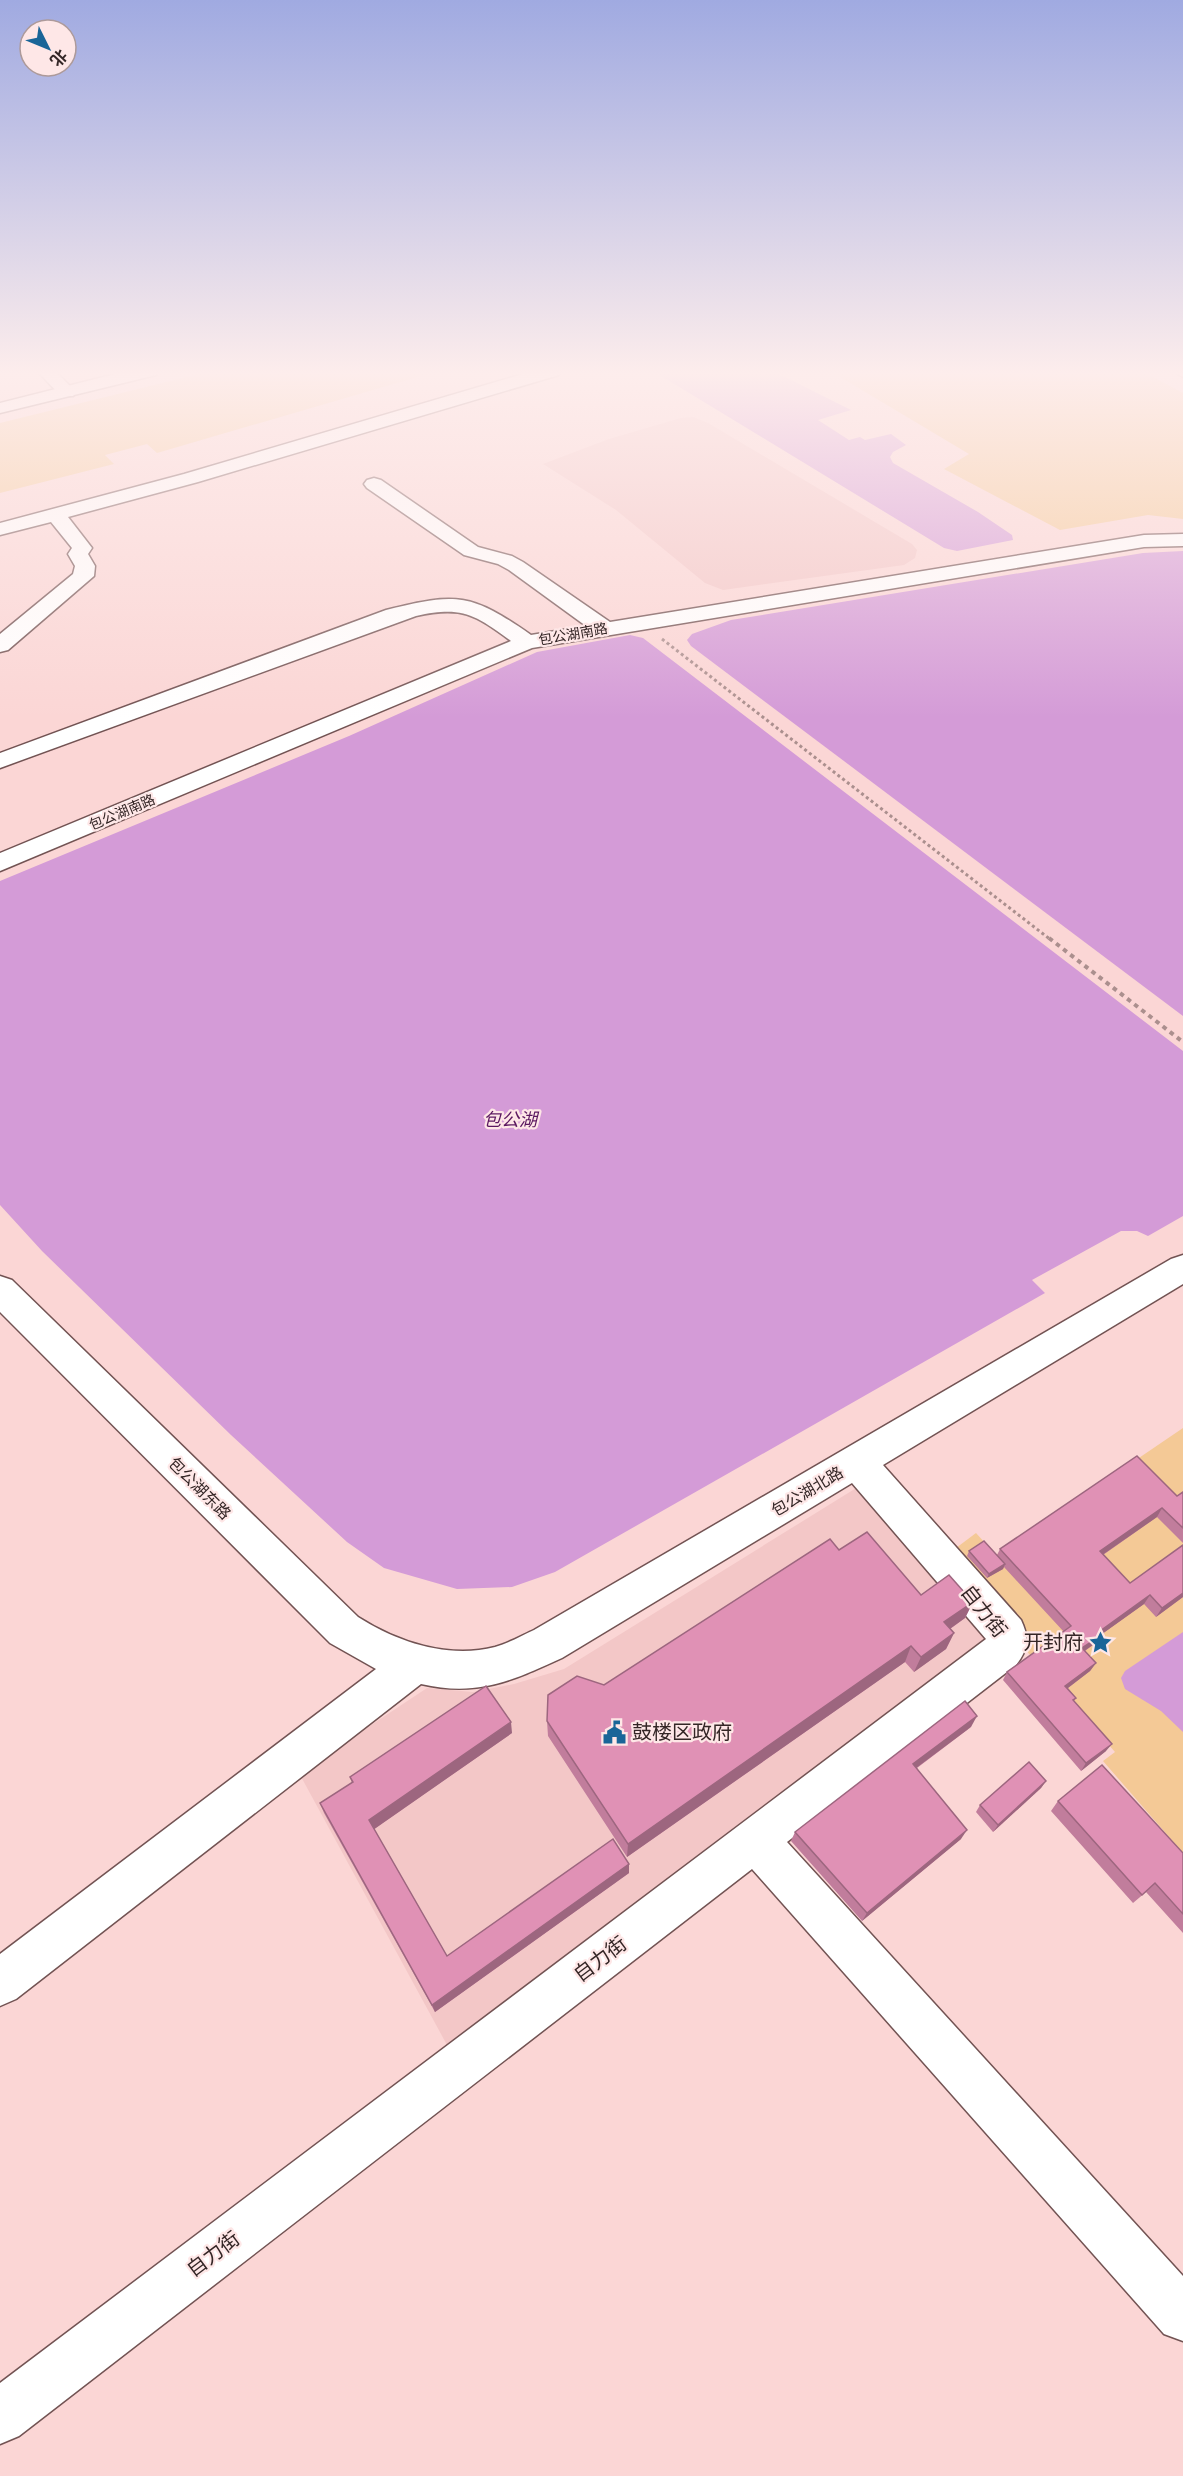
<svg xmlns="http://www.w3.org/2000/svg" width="1183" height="2476" font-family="'Varela Round','Noto Sans SC',sans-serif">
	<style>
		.built { fill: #f3c7c7 }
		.green { fill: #f4c996 }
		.water { fill: #d49bd7 }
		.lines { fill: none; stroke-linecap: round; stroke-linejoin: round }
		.minor-casing { stroke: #725353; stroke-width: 3 }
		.major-casing { stroke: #725353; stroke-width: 3 }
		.path-far1 { stroke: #ab8f8e; stroke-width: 3; stroke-dasharray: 3 3; stroke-linecap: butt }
		.path { stroke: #ab8f8e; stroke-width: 4; stroke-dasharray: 4.5 4.5; stroke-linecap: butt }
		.minor { fill: #fff; fill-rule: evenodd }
		.major { fill: #fff; fill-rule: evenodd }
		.wall { fill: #c17d9c }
		.shaded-wall { fill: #9d667f }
		.building { fill: #e091b5; stroke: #9d667f; stroke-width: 1.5 }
		.labels { text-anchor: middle; stroke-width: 4.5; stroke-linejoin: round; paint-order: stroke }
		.far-street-label { font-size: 14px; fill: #342626; stroke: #fee7e7 }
		.street-label { font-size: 16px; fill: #342626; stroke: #fee7e7 }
		.water-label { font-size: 18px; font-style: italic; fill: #5a165f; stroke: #fee7e7 }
		.near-street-label { font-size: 20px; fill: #342626; stroke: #fee7e7 }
		.near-poi-label { font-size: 20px; fill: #342626; stroke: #fee7e7; text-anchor: end }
	</style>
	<rect width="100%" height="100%" fill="#fbd6d5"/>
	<!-- built -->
	<g class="built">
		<polygon points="693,417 708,423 912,544 917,550 915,558 904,565 723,590 705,583 616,510 543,464 609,439 681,418"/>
		<polygon points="874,1477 1007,1629 447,2045 299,1773 427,1688 473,1692 514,1684 564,1669"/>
	</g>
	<!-- green -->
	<g class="green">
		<polygon points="211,371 431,373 157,453 147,444 105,455 114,464 0,493 0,423"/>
		<polygon points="830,371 1142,371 1183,393 1183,519 1148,515 1060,530 944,469 969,454"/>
		<polygon points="1183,1428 1183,1853 1103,1761 1115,1752 944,1557 976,1533 996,1555"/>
	</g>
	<!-- water -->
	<g class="water">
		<polygon points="653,371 773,371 851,410 818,420 849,440 860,437 865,440 891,434 906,445 893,452 890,457 893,463 978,512 1012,535 1013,540 957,551 944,548"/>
		<polygon points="1183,551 1183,1016 691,646 687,640 692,634 731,620 1143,553"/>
		<polygon points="630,635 643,638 1183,1051 1183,1216 1148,1236 1137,1231 1121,1231 1032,1280 1045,1293 555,1572 512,1587 457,1589 384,1568 347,1542 231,1435 42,1251 0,1205 0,881 349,736 537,652"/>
		<polygon points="1183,1632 1183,1732 1161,1711 1125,1689 1121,1678 1125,1671"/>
	</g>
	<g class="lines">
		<defs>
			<g id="minor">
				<polygon points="37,371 55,371 76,392 73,396 61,396"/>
				<polygon points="533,371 561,371 559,375 198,482 68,517 92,548 88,554 95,566 94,576 8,650 0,652 0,634 73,574 75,566 68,554 72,548 51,522 0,535 0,523 184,474"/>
				<path d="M374,478L381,480L478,547L512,556L523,562L610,622L1144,535L1183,534V546L1144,547L532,648L0,871V853L511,641C474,614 462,606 416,616L0,768V753L386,610C457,592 471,593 531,635L586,626L509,570L498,564L464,555L367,488L364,484L367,480Z"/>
				<path d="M1183,1255V1284L883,1465L1021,1620C1029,1637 1029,1649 1016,1665L787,1842L1183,2276V2341L1164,2334L752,1869L19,2436L0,2444V2383L986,1639L852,1483L562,1658C512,1681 477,1697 421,1684L16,1999L0,2006V1954L376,1669L330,1643L0,1312V1276L12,1280L358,1617C397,1642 448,1659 495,1647C509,1643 521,1636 534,1630L1171,1259Z"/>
			</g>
			<g id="major">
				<polygon points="127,371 158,371 156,375 0,413 0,403"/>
				<polygon points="1173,371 1183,371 1183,377"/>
			</g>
		</defs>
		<!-- minor casing -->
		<use href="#minor" class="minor-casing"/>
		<!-- major casing -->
		<use href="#major" class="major-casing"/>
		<!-- path-far1 -->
		<polyline class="path-far1" points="662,639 1051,940"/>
		<!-- path -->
		<polyline class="path" points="1049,938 1183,1042"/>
		<!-- minor -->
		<use href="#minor" class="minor"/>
		<!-- major -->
		<use href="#major" class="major"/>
	</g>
	<!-- wall -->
	<g class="wall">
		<polygon points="1183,1492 1183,1543 1157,1517 1103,1555 1130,1583 1183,1597 1156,1617 1144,1604 1102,1634 1097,1642 1085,1651 1096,1663 1090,1671 1068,1688 1076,1698 1074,1701 1106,1751 1081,1771 1003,1680 1007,1672 1064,1632 1004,1567 1003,1569 987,1578 967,1556 969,1551 997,1555 1000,1549 1177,1496"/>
		<polygon points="839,1550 921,1595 973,1602 965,1618 950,1629 954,1633 946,1649 914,1672 905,1662 627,1857 548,1736 547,1721 604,1685"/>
		<polygon points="971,1727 917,1768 961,1839 862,1921 791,1841 795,1832"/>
		<polygon points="512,1733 374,1829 447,1956 629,1864 629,1873 435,2012 324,1813 320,1803 352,1783 350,1777"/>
		<polygon points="1046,1781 1041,1788 993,1832 976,1812 980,1805"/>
		<polygon points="1058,1801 1183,1853 1183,1933 1146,1892 1133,1903 1051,1811"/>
	</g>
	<!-- shaded-wall -->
	<g class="shaded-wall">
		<polygon points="1162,1508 1157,1517 1095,1560 1100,1551"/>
		<polygon points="1005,1564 1003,1569 987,1578 989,1574"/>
		<polygon points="1183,1593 1183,1597 1156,1617 1162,1608"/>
		<polygon points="1150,1595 1144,1604 1102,1634 1097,1642 1077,1656 1082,1648 1100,1631"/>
		<polygon points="973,1602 965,1618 937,1638 944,1622"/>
		<polygon points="954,1633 946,1649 914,1672 921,1657"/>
		<polygon points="911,1646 905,1662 627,1857 628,1844"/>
		<polygon points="1096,1663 1090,1671 1060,1694 1065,1686"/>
		<polygon points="977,1716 971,1727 908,1774 913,1764"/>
		<polygon points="511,1722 512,1733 373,1830 369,1820"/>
		<polygon points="1112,1744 1106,1751 1081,1771 1086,1763"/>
		<polygon points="1046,1781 1041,1788 993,1832 998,1825"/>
		<polygon points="967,1830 961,1839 862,1921 867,1913"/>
		<polygon points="629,1864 629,1873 435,2012 432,2005"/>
	</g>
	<!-- building -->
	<g class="building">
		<polygon points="1137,1456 1177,1496 1183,1492 1183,1528 1162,1508 1100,1551 1130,1583 1183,1545 1183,1593 1162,1608 1150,1595 1100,1631 1103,1634 1082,1648 1096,1663 1065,1686 1076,1698 1073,1700 1112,1744 1086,1763 1007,1672 1071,1626 1000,1549"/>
		<polygon points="867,1532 921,1595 949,1575 973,1602 944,1622 954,1633 921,1657 911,1646 628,1844 547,1721 548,1695 577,1676 604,1685 830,1539 839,1550"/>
		<polygon points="984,1541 1005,1564 989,1574 969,1551"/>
		<polygon points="486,1686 511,1722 369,1820 447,1956 613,1839 629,1864 432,2005 320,1803 353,1782 350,1777"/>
		<polygon points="965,1701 977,1716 913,1764 967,1830 867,1913 795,1832"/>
		<polygon points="1029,1762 1046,1781 998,1825 980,1805"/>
		<polygon points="1102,1765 1183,1853 1183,1914 1155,1883 1142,1895 1058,1801"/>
	</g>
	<!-- sky -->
	<linearGradient id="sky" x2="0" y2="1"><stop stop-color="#a0aae1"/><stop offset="0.52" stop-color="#fdedec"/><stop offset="1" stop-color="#fdedec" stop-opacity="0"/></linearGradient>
	<rect width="1183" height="718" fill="url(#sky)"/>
	<!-- icons -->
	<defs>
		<symbol id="sight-bare" viewBox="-9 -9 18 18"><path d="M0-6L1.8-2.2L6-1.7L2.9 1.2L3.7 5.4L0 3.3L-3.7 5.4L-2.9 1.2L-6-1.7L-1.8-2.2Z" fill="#1a6598" stroke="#fee7e7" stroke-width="2.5" paint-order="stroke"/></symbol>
		<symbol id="civic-bare" viewBox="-9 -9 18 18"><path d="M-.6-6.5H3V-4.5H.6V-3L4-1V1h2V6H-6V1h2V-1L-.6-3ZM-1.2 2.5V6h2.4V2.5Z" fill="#1a6598" stroke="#fee7e7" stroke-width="2.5" paint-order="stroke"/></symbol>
	</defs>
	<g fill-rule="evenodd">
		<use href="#sight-bare" x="1084" y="1626" width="33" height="33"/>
		<use href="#civic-bare" x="598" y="1716" width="33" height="33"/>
	</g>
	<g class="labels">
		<!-- far-street labels -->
		<g class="far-street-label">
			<text transform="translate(573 634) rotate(-10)" y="5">包公湖南路</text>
			<text transform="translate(122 812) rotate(-23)" y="5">包公湖南路</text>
		</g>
		<!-- street labels -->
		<g class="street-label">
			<text transform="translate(200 1488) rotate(45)" y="6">包公湖东路</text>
			<text transform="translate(807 1491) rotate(-31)" y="6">包公湖北路</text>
		</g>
		<!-- water labels -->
		<g class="water-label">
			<text x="510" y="1126">包公湖</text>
		</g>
		<!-- near-street labels -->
		<g class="near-street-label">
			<text transform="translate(984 1611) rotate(52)" y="7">自力街</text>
			<text transform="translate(600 1959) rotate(-37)" y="7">自力街</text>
			<text transform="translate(213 2254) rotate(-37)" y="7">自力街</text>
		</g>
		<!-- near-poi labels -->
		<g class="near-poi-label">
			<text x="1083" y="1649">开封府</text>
			<text x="632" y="1739" text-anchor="start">鼓楼区政府</text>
		</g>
	</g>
	<!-- north arrow -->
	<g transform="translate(48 48) rotate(133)"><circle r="28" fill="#fee7e7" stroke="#ad9a9a" stroke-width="1.5"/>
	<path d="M0-4.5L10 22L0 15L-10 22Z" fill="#1a6598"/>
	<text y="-9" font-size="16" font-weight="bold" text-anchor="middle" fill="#342626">北</text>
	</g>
</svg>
